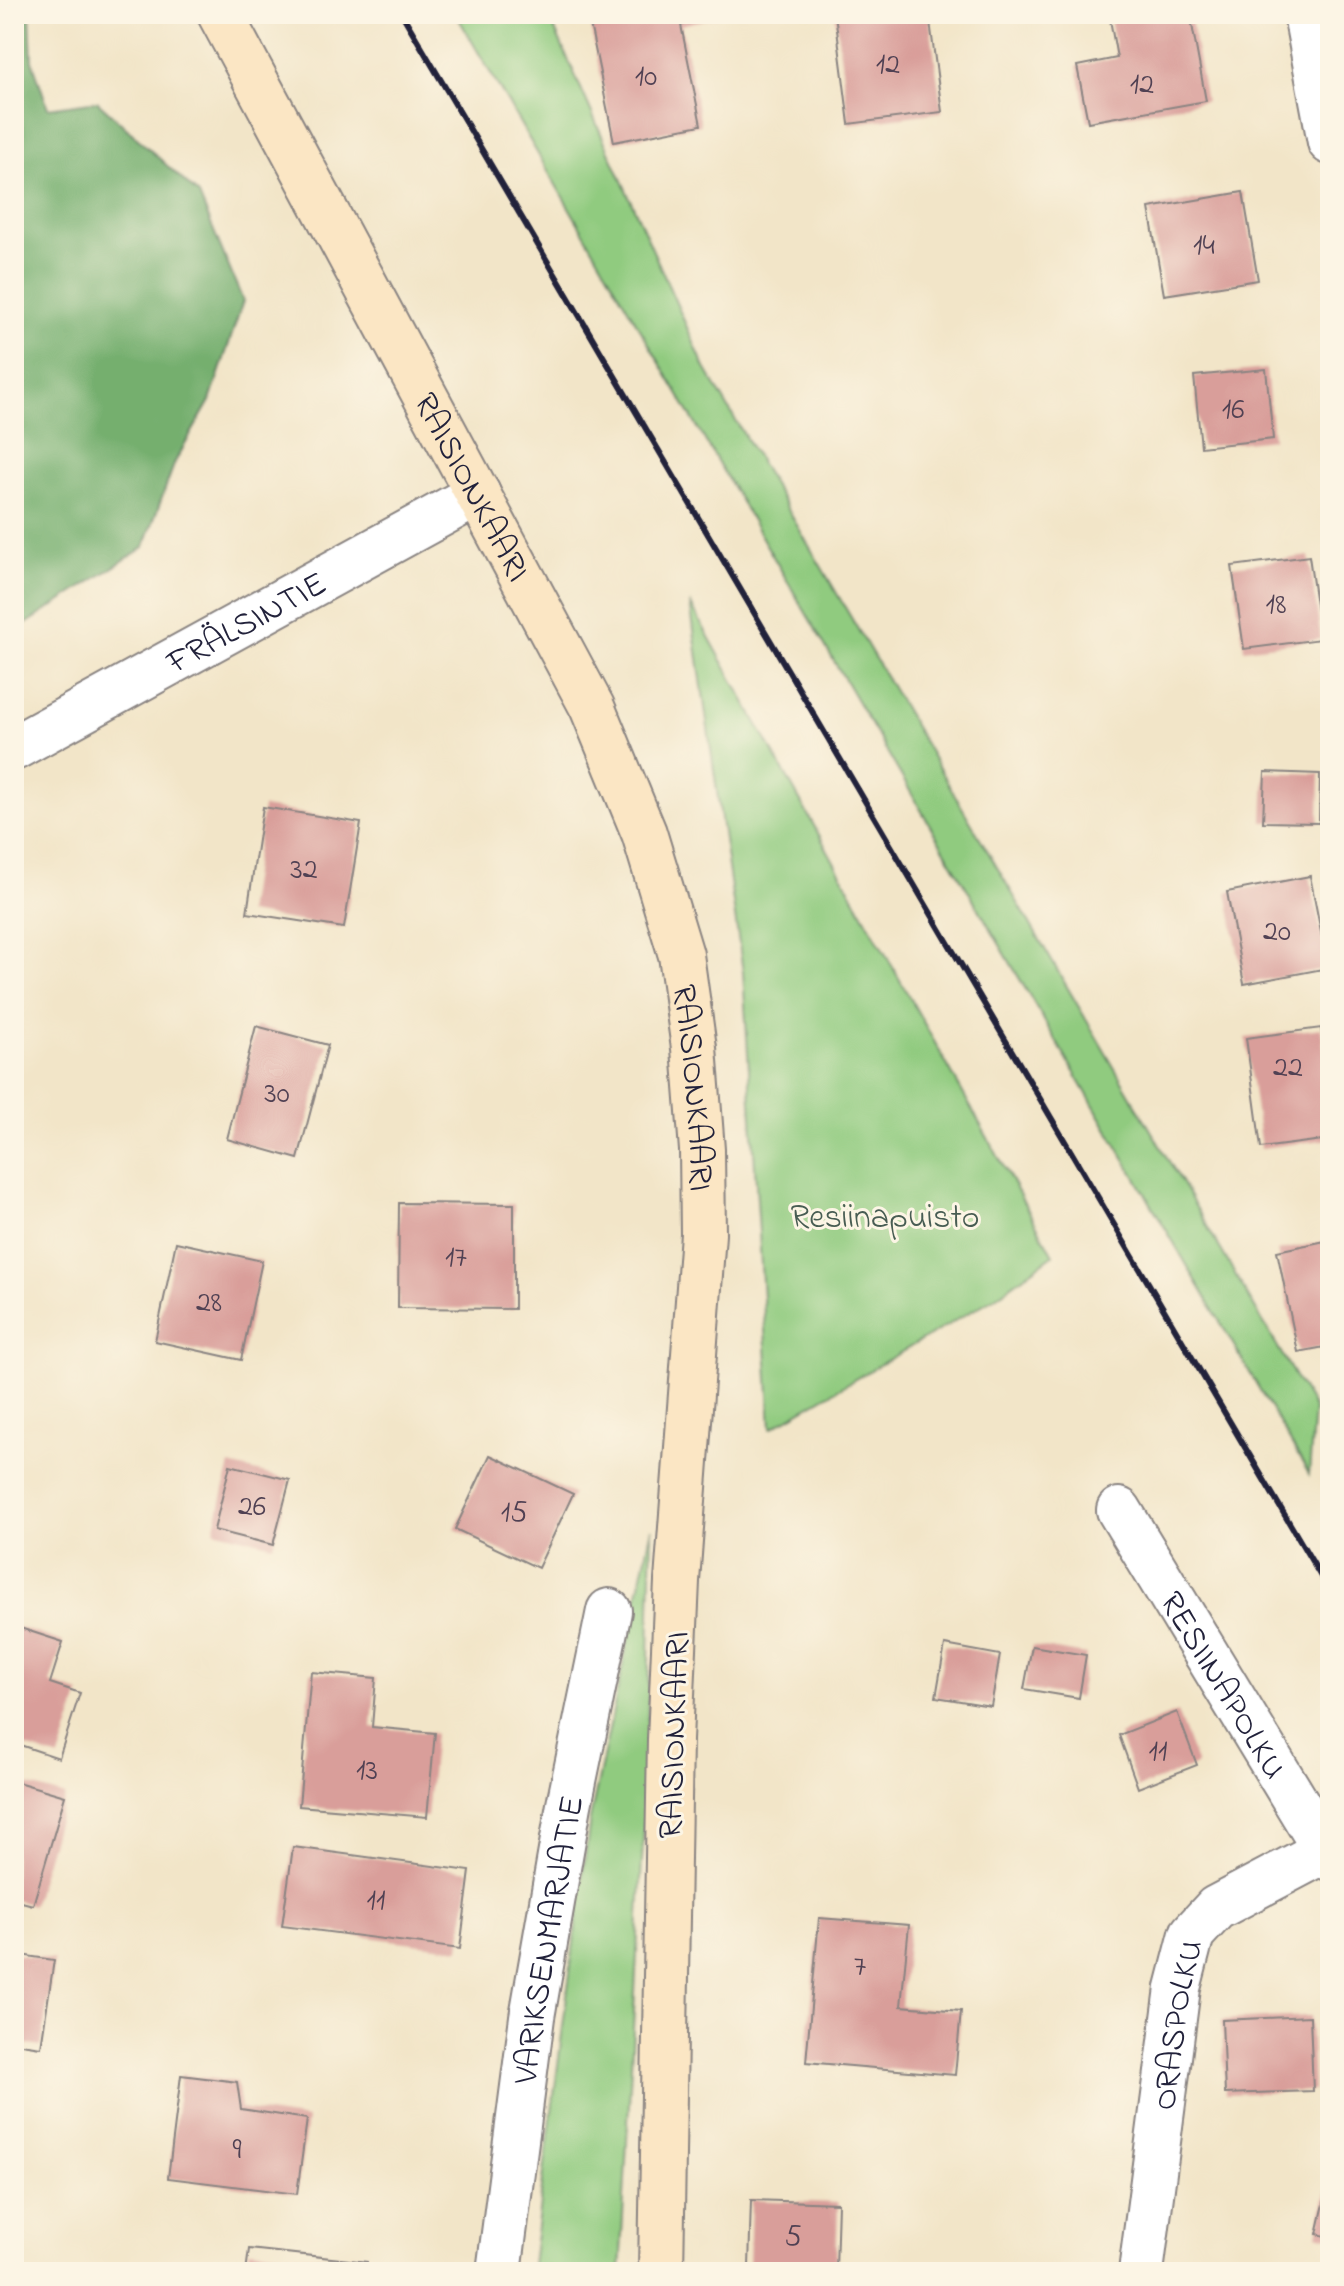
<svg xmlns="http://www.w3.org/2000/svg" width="1344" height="2286" font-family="'Indie Flower',sans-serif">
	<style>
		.green { fill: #90cb7f; stroke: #59765d; stroke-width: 2 }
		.forest { fill: #74af6e; stroke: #4b6854; stroke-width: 2 }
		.building { fill: #d99e9a }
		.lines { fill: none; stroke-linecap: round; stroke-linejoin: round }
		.minor-casing { stroke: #8a8482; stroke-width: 48 }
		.tertiary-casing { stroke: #8a8482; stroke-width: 48 }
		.secondary-casing { stroke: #8a8482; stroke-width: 48 }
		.minor { stroke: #fff; stroke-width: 44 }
		.tertiary { stroke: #fff; stroke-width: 44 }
		.secondary { stroke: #fbe6c4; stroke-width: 44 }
		.rail { stroke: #22223b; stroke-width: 6 }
		.labels { text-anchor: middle; stroke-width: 6; stroke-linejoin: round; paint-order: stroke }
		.number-label { font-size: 30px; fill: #504153 }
		.street-label { font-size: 34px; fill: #22223b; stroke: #fcf5e5 }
		.park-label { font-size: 34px; fill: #485d53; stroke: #fcf5e5 }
	</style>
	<rect width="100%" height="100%" fill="#fcf5e5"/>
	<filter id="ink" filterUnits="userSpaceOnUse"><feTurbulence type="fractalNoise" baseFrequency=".0125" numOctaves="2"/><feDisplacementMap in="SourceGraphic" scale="16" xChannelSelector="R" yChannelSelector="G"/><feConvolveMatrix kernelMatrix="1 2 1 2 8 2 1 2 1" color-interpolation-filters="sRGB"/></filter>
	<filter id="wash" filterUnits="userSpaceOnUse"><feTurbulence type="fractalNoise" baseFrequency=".006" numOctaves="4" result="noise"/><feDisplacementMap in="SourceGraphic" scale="32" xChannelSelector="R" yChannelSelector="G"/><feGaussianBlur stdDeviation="1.8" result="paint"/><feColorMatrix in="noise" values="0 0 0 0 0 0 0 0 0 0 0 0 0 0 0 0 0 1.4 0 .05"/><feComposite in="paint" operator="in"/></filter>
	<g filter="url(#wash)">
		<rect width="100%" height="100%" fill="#f2e5c8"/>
		<!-- green -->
		<g class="green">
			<polygon points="456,14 548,14 705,368 1314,1409 1309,1474"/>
			<polygon points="690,603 1053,1255 994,1298 771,1428 743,972"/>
			<polygon points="652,1528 646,1786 620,2272 531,2272 590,1819"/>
		</g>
		<!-- forest -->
		<polygon class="forest" points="14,14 30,14 32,60 48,108 97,101 199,195 243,301 210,401 175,462 144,547 14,632"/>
		<g id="blocks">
			<!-- building -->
			<g class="building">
				<polygon points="588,14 730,14 681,25 701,125 614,142"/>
				<polygon points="835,14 929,14 942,112 849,124"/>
				<polygon points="1109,14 1190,14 1206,101 1088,122 1077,66 1117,58"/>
				<polygon points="1243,192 1258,280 1164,295 1149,208"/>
				<polygon points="1266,369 1273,439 1201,447 1194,376"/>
				<polygon points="1309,556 1321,639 1244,649 1232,566"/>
				<polygon points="1265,772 1320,774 1319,823 1263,822"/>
				<polygon points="263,807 361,823 344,928 247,913"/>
				<polygon points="1310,876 1328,968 1244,984 1227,892"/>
				<polygon points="256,1026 328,1045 298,1159 227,1139"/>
				<polygon points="1321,1028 1330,1095 1330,1139 1261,1148 1246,1038"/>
				<polygon points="399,1203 514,1204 514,1309 398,1308"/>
				<polygon points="1330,1240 1330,1346 1298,1352 1277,1251"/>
				<polygon points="176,1242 262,1261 241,1360 155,1341"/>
				<polygon points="490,1455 573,1494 538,1568 455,1529"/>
				<polygon points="230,1465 290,1480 273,1545 214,1530"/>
				<polygon points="14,1626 63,1642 50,1683 80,1693 59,1758 14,1743"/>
				<polygon points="945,1645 1000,1655 991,1706 936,1697"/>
				<polygon points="1032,1646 1086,1655 1079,1698 1024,1689"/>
				<polygon points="311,1672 376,1678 372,1727 435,1733 427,1817 299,1806"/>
				<polygon points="1177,1712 1197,1765 1138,1788 1119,1735"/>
				<polygon points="14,1781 65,1796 33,1905 14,1900"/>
				<polygon points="293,1847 470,1871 460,1949 282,1926"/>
				<polygon points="819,1918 909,1925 901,2006 961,2011 955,2075 806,2062"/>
				<polygon points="14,1954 54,1960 41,2047 14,2043"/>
				<polygon points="1310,2016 1313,2091 1225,2094 1222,2020"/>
				<polygon points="181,2075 237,2082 241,2109 307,2119 297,2194 168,2178"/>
				<polygon points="1329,2182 1330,2182 1330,2237 1317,2234"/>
				<polygon points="751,2200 838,2203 836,2270 749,2267"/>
				<polygon points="249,2249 367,2262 366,2272 246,2272"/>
			</g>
		</g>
	</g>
	<g filter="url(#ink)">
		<use href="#blocks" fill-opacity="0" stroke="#8a8482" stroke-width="2"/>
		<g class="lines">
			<defs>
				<g id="minor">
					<polyline points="1306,14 1330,142"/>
					<path id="s1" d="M1119,1510L1330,1858"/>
					<path id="s2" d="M499,2272L532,2017L569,1805L609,1611"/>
					<path id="s3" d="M1141,2272L1178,1988L1192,1934L1216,1908L1326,1850"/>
				</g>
				<g id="tertiary">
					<path id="s4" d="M14,748L478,494"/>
				</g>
				<g id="secondary">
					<path id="s5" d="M220,14L592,707L644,833L681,955L694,1048L702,1150L703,1234L677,1581L670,1740L661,2272"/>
				</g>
			</defs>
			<!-- minor casing -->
			<use href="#minor" class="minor-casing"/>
			<!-- tertiary casing -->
			<use href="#tertiary" class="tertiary-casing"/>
			<!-- secondary casing -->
			<use href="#secondary" class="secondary-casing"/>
			<!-- minor -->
			<use href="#minor" class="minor"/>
			<!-- tertiary -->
			<use href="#tertiary" class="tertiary"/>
			<!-- secondary -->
			<use href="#secondary" class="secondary"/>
			<!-- rail -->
			<polyline class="rail" points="402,14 1330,1592"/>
		</g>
	</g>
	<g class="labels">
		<!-- number labels -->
		<g class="number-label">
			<text x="888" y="73">12</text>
			<text x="646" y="85">10</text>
			<text x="1142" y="93">12</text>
			<text x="1204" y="254">14</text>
			<text x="1233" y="418">16</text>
			<text x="1276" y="613">18</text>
			<text x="304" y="878">32</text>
			<text x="1277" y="940">20</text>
			<text x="1288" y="1076">22</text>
			<text x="277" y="1102">30</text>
			<text x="456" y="1266">17</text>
			<text x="209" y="1311">28</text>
			<text x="252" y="1515">26</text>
			<text x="514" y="1521">15</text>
			<text x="1158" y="1760">11</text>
			<text x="367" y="1779">13</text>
			<text x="376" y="1909">11</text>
			<text x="860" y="1975">7</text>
			<text x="237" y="2158">9</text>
			<text x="793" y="2245">5</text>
		</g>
		<!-- street labels -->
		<g class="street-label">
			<text dy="12" stroke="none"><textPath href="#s5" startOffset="536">RAISIONKAARI</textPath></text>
			<text dy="12" stroke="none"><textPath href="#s4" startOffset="264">FRÄLSINTIE</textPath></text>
			<text dy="12" stroke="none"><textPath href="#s5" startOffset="1184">RAISIONKAARI</textPath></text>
			<text dy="12" stroke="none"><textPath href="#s1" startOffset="204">RESIINAPOLKU</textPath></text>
			<text transform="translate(672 1735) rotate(-88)" y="12">RAISIONKAARI</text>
			<text dy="12" stroke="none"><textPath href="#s2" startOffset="336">VARIKSENMARJATIE</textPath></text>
			<text dy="12" stroke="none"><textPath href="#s3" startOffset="250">ORASPOLKU</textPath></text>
		</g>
		<!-- park labels -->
		<g class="park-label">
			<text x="885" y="1227">Resiinapuisto</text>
		</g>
	</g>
	<!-- margin -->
	<rect width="1344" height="2286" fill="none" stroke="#fcf5e5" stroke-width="48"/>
</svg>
